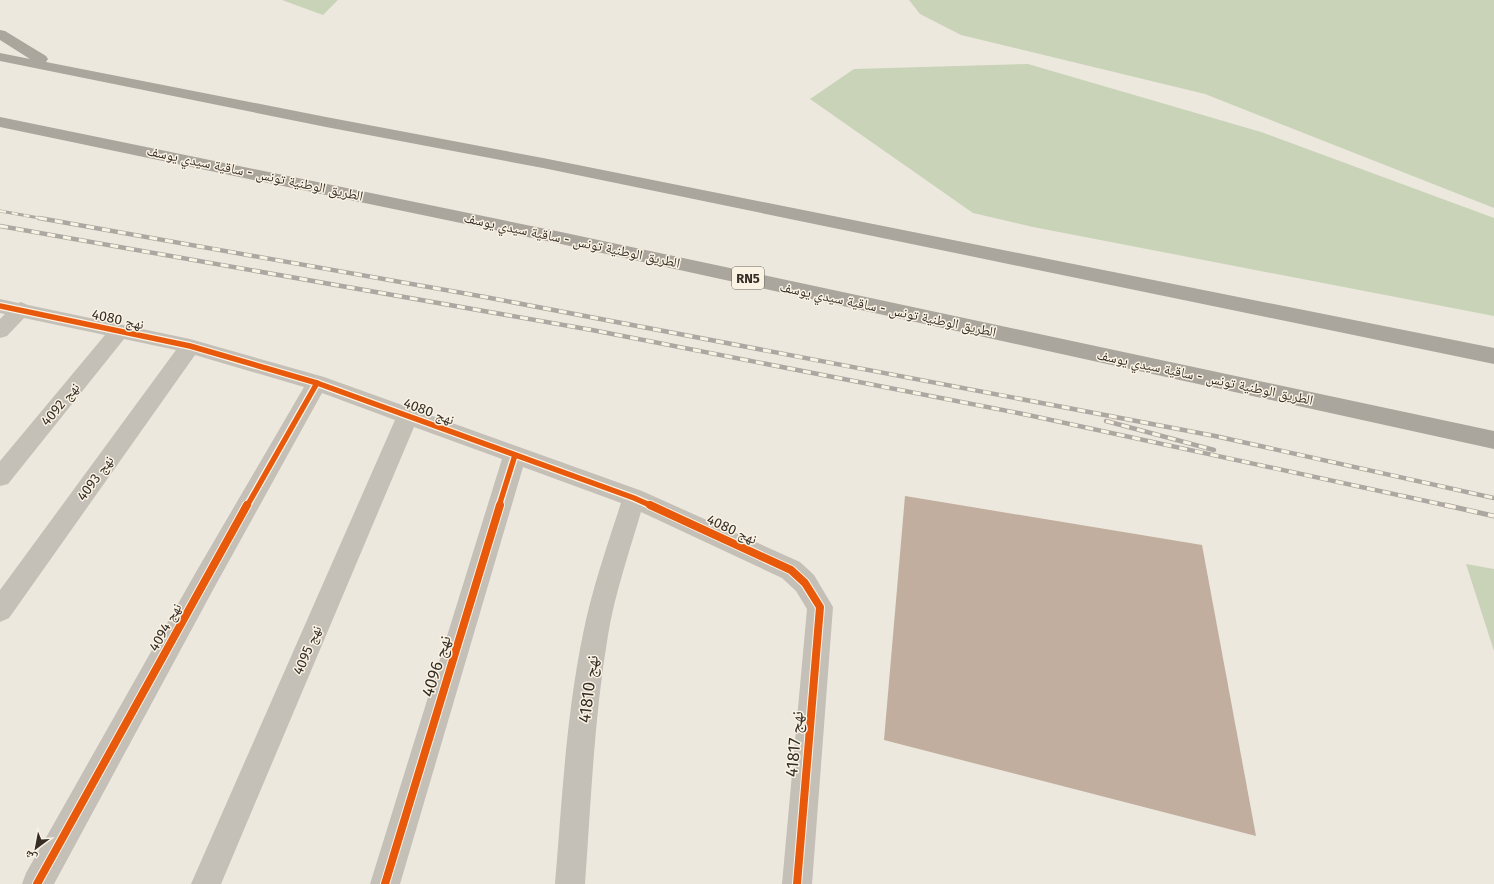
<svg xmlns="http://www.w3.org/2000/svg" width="1494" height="884" font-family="'Fira Sans','Noto Naskh Arabic',sans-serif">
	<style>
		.green { fill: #c9d3b7 }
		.building { fill: #c1ae9e }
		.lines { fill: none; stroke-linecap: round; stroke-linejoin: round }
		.street { fill: #c4bfb7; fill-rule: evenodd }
		.highway { fill: #aba69d; fill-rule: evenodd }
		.rail-far2-casing { stroke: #aca8a1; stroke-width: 3 }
		.rail-far1-casing { stroke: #aca8a1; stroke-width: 4.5 }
		.rail-casing { stroke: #aca8a1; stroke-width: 5 }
		.rail-far2 { stroke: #faf3e4; stroke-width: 2; stroke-dasharray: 6; stroke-linecap: butt }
		.rail-far1 { stroke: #faf3e4; stroke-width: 3; stroke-dasharray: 8; stroke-linecap: butt }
		.rail { stroke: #faf3e4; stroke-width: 3.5; stroke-dasharray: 11; stroke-linecap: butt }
		.cycleway-far1-casing { stroke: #faf3e4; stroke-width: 8 }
		.cycleway-casing { stroke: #faf3e4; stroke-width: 10 }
		.cycleway-far1 { stroke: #e8590c; stroke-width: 5.5 }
		.cycleway { stroke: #e8590c; stroke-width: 8 }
		.labels { text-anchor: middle; stroke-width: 3; stroke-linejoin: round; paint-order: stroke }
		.shield { fill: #faf3e4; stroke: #70685f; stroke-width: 1 }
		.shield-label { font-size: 13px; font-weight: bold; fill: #352d26 }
		.street-label { font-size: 14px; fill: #352d26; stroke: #faf3e4 }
		.near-street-label { font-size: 17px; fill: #352d26; stroke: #faf3e4 }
	</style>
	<rect width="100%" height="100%" fill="#ece8de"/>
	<!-- green -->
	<g class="green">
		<polygon points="282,0 338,0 323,15"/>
		<polygon points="909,0 1494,0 1494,208 1205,94 961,35 920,14"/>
		<polygon points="1028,64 1261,132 1494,218 1494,316 1033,227 973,213 810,99 854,69"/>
		<polygon points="1466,564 1494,569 1494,651"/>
	</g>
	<!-- building -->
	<polygon class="building" points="905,496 1202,545 1256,836 884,740"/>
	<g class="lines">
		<!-- street -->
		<path class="street" d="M0,299L18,303L21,302L28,305L190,339L324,377L642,491L800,562L814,575L833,607L812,884H782L807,609L796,591L782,578L641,512C629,553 615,593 608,635C594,718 591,801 585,884H555C562,801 566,716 583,634C592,589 607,546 621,503L523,467L400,884H370L502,459L414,427L221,884H191L395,420L322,393L214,588L54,884H22L26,873L196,572L304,387L195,355L9,618L0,622V590L176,350L124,339L8,484L0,486V461L105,335L24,318L7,336L0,338V319L5,314L0,313Z"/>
		<!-- highway -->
		<g class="highway">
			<polygon points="0,30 5,31 46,56 48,59 46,62 326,117 543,158 1494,348 1494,364 543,168 326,127 0,61 0,53 30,59 0,40"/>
			<polygon points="0,117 561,232 1494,431 1494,449 561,244 0,127"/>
		</g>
		<defs>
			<polyline id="rail-far2" points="0,211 45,219"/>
			<g id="rail-far1">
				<polyline points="39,218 485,297 1215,436 1494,498"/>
				<polyline points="0,226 592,330 1028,415 1449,506"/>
				<polyline points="1106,421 1214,450"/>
			</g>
			<polyline id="rail" points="1445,505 1494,516"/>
		</defs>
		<!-- rail-far2 casing -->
		<use href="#rail-far2" class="rail-far2-casing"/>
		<!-- rail-far1 casing -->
		<use href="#rail-far1" class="rail-far1-casing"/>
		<!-- rail casing -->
		<use href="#rail" class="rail-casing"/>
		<!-- rail-far2 -->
		<use href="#rail-far2" class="rail-far2"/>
		<!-- rail-far1 -->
		<use href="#rail-far1" class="rail-far1"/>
		<!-- rail -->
		<use href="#rail" class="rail"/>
		<defs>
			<g id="cycleway-far1">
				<polyline points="0,306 190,346 317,383 634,498 652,506"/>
				<polyline points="247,506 317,383"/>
				<polyline points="499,506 515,455"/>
			</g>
			<g id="cycleway">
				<polyline points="650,505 791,570 805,583 820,607 797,884"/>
				<polyline points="37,884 247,505"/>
				<polyline points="385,884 500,505"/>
			</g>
		</defs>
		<!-- cycleway-far1 casing -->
		<use href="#cycleway-far1" class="cycleway-far1-casing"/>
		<!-- cycleway casing -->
		<use href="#cycleway" class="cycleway-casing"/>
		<!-- cycleway-far1 -->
		<use href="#cycleway-far1" class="cycleway-far1"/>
		<!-- cycleway -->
		<use href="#cycleway" class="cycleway"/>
	</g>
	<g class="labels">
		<!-- shield labels -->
		<rect class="shield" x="732" y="267" width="32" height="22" rx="3"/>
		<g class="shield-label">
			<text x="748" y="283">RN5</text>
		</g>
		<!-- street labels -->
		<g class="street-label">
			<text transform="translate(255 173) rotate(12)" y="5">الطريق الوطنية تونس - ساقية سيدي يوسف</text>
			<text transform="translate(572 240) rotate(12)" y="5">الطريق الوطنية تونس - ساقية سيدي يوسف</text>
			<text transform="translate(888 309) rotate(12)" y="5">الطريق الوطنية تونس - ساقية سيدي يوسف</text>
			<text transform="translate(118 319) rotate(12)" y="5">نهج 4080</text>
			<text transform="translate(1205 377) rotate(12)" y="5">الطريق الوطنية تونس - ساقية سيدي يوسف</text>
			<text transform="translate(60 404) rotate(-50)" y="5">نهج 4092</text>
			<text transform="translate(429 411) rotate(20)" y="5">نهج 4080</text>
			<text transform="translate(95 478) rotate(-54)" y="5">نهج 4093</text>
			<text transform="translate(732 529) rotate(24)" y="5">نهج 4080</text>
			<text transform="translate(165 627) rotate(-61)" y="5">نهج 4094</text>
			<text transform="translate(307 650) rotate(-67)" y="5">نهج 4095</text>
		</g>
		<!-- near-street labels -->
		<g class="near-street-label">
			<text transform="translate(436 666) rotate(-73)" y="6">نهج 4096</text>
			<text transform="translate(588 689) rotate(-83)" y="6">نهج 41810</text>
			<text transform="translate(794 744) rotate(-85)" y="6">نهج 41817</text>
		</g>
	</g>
	<!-- north arrow -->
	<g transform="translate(36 848) rotate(212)" stroke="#faf3e4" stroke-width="3" paint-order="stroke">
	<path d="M0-3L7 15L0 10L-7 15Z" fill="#352d26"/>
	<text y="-6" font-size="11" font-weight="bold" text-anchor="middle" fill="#352d26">ش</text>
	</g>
</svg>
